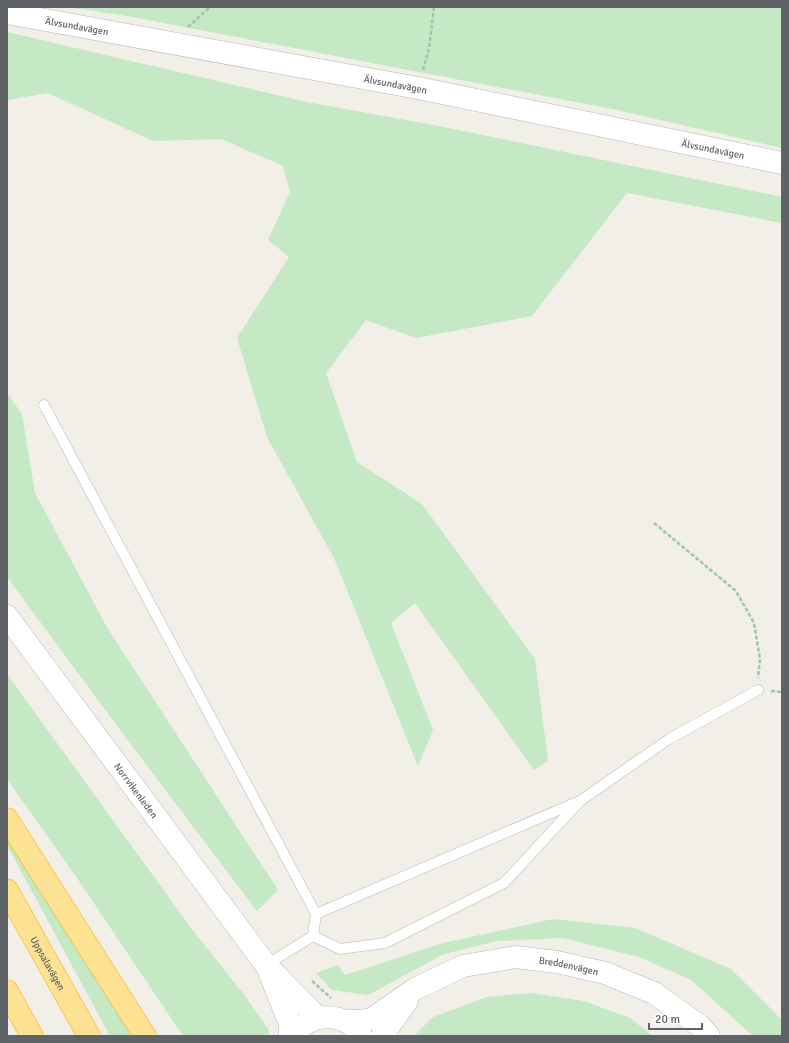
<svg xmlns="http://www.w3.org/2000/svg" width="789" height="1043" font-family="Signika,sans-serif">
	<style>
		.green { fill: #c5e8c5 }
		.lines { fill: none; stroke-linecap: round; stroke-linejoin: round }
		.service-casing { stroke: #b5b8bc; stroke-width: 11 }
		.tertiary-casing { stroke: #b5b8bc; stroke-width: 23 }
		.secondary-casing { stroke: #b6babf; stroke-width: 23 }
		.motorway-casing { stroke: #f9ab00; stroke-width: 23 }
		.path { stroke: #9cc7a9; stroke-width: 2.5; stroke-dasharray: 4 2; stroke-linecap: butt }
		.service { stroke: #fff; stroke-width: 10 }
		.tertiary { stroke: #fff; stroke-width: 22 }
		.secondary { stroke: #fff; stroke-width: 22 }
		.motorway { stroke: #fde293; stroke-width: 22 }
		.labels { text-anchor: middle; stroke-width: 3; stroke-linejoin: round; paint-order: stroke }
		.street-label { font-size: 10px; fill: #5f6368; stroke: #fff }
	</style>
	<rect width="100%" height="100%" fill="#f1efe8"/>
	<!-- green -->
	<g class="green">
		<polygon points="66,7 782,7 782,148 617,110 127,16"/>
		<polygon points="7,32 307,102 439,126 782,197 782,223 627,193 532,316 416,338 366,320 326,373 357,462 422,504 535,659 548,761 534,770 415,603 391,623 433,730 418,766 334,558 267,437 237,338 289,257 268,240 290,192 283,166 221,139 153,141 48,93 7,100"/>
		<polygon points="7,393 22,414 35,493 108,629 278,890 257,911 126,738 7,577"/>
		<polygon points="7,674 191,928 242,992 269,1030 269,1036 183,1036 77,878 7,779"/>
		<polygon points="7,840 132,1036 110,1036 7,845"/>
		<polygon points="553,919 635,928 731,969 782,1020 782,1036 753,1036 691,980 639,957 563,938 497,941 444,954 368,995 332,990 316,973 338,965 345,975 443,943"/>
		<polygon points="530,993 584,1001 630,1018 653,1036 414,1036 433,1017 487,997"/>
	</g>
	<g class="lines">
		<defs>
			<g id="service">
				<polyline points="44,405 316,914"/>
				<polyline points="313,936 340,949 385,943 504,883 580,801 669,739 758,690"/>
				<polyline points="313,936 316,914 577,802"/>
				<polyline points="266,965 313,936"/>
			</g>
			<g id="tertiary">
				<path id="s1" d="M7,13L418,88L782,163"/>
				<path id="s2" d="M346,1021H360L372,1019L415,989L463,966L516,957L557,962L605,973L654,993L700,1026L709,1036"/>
				<polyline points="382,1036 407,1001"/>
			</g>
			<g id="secondary">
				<path id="s3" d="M7,616L266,965L318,1018"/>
				<polyline points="270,974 290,1024 290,1036"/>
				<path d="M294,1036C309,1011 346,1011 361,1036"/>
			</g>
			<g id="motorway">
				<polyline points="7,819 145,1036"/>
				<path id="s4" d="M7,890L89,1036"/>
				<polyline points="7,991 32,1036"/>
			</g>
		</defs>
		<!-- service casing -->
		<use href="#service" class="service-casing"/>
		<!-- tertiary casing -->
		<use href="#tertiary" class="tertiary-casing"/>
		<!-- secondary casing -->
		<use href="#secondary" class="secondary-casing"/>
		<!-- motorway casing -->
		<use href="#motorway" class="motorway-casing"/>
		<!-- path -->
		<g class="path">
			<polyline points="188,27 210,7"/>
			<polyline points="423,70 429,49 434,7"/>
			<polyline points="654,523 736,591 754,623 760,659 758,678"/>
			<polyline points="771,691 782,692"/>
			<polyline points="312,981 331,998"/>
		</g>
		<!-- service -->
		<use href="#service" class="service"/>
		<!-- tertiary -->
		<use href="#tertiary" class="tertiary"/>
		<!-- secondary -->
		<use href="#secondary" class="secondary"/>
		<!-- motorway -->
		<use href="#motorway" class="motorway"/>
	</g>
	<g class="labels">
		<!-- street labels -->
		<g class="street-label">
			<text dy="4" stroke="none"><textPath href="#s1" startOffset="71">Älvsundavägen</textPath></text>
			<text dy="4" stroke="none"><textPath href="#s1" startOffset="395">Älvsundavägen</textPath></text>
			<text dy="4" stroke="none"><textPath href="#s1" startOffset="719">Älvsundavägen</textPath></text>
			<text dy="4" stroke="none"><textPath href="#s3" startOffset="217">Norrvikenleden</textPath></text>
			<text dy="4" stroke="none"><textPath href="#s4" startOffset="84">Uppsalavägen</textPath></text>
			<text dy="4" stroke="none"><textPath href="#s2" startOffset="239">Breddenvägen</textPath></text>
		</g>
	</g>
	<!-- border -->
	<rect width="789" height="1043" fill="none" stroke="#5f6368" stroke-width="16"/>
	<!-- scale -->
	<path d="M649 1023v6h53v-6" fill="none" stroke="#5f6368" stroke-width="2"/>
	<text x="655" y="1023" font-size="12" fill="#5f6368" stroke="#ffffff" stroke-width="3" paint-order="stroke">20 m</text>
</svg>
